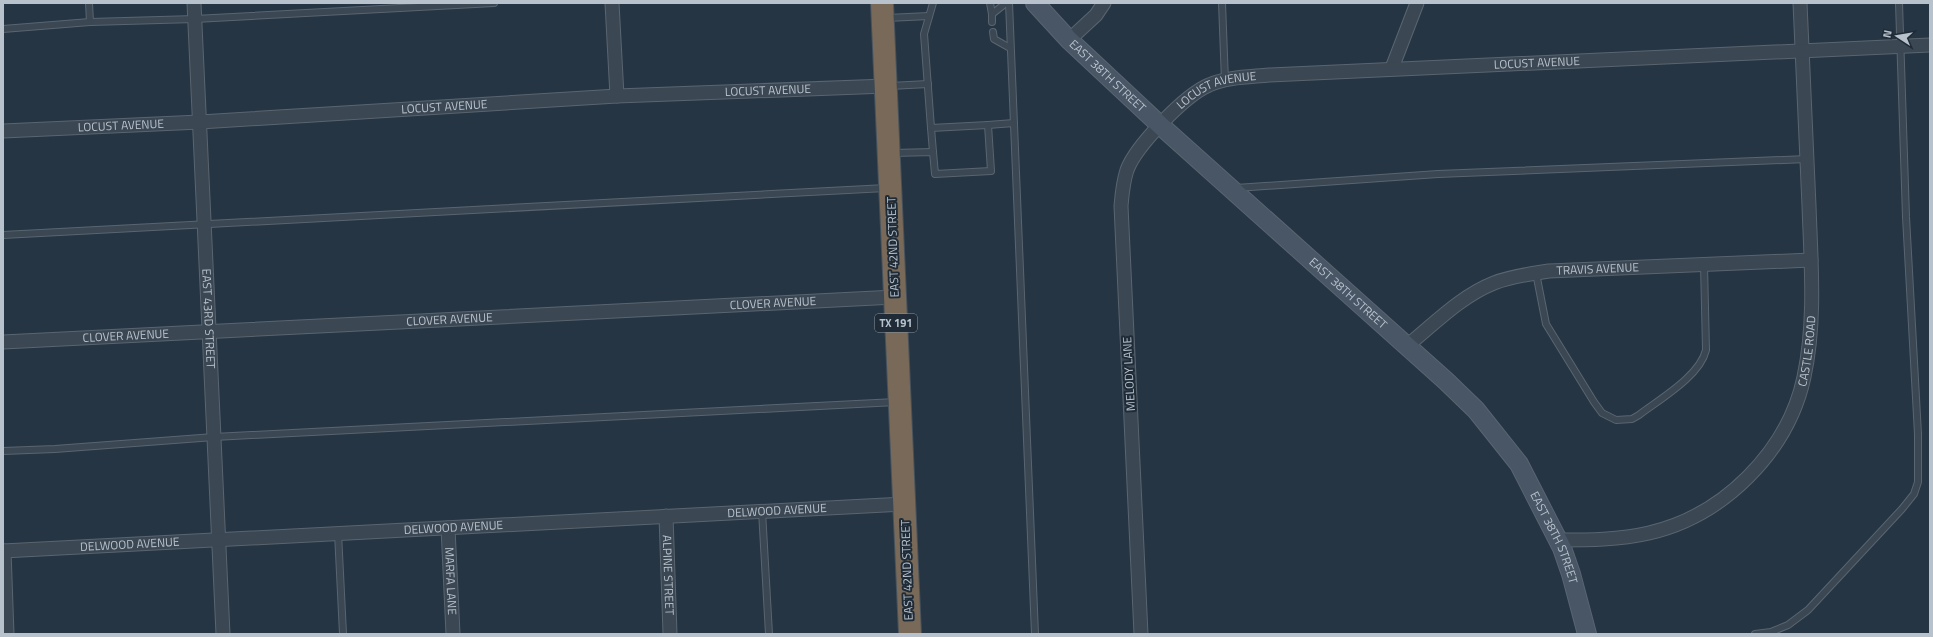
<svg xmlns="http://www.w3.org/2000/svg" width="1933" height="637" font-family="'Titillium Web',sans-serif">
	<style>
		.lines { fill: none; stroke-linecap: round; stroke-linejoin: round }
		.lane-casing { stroke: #596570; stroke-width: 8 }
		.street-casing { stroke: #596570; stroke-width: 15 }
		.secondary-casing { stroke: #596570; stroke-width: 20 }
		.highway-casing { stroke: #45525d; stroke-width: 24 }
		.lane { stroke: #3b4753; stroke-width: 6 }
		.street { stroke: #3b4753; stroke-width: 13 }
		.secondary { stroke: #495666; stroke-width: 18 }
		.highway { stroke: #796958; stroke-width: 22 }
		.labels { text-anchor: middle; stroke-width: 4; stroke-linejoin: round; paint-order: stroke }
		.shield { fill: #1f2c38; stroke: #8a95a0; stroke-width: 1 }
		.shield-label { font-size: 11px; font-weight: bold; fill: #b8c2cd }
		.street-label { font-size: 12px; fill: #b8c2cd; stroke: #1f2c38 }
	</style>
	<rect width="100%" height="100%" fill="#263543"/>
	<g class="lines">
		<defs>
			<g id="lane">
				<polyline points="89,3 90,22"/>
				<polyline points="990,3 992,14"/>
				<polyline points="1009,3 1035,634"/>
				<polyline points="1222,3 1225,81"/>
				<polyline points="887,18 929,16"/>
				<polyline points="992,22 992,14 1006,3"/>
				<polyline points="3,29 90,22 195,19 494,3"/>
				<polyline points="993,32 994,39 1010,48"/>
				<polyline points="890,86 928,84"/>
				<polyline points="988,125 1014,123"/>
				<polyline points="931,128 933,152"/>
				<polyline points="893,153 933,152 935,174 991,171 988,125 931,128 924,34 933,3"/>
				<polyline points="1236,188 1438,174 1807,159"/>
				<polyline points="3,235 886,188"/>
				<path d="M1536,273L1546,324L1594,402L1602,413L1616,420L1632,419L1639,415C1660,399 1700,376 1706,350L1704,265"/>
				<polyline points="3,451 55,449 214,437 896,402"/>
				<polyline points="762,511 769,634"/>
				<polyline points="338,533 343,634"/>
				<polyline points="1755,634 1771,632 1788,625 1808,610 1902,509 1914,494 1918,482 1918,434 1906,217 1899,3"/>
			</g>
			<g id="street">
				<path id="s1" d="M194,3L223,634"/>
				<polyline points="612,3 617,96"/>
				<polyline points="1069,40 1096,15 1104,3"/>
				<polyline points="1392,68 1417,3"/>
				<path id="s2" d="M3,131L200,122L617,96L887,86"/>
				<path id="s3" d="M3,342L895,297"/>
				<path id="s4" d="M1407,346C1434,324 1461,296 1494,283C1512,276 1530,274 1549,271L1811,260"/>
				<path id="s5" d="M666,516L670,634"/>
				<path id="s6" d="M448,528L453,634"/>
				<path id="s7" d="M1558,540C1588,540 1619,540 1649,533C1723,516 1788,452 1804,377C1816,321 1811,263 1809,206C1806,138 1803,71 1800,3"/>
				<path id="s8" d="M3,551L904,504"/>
				<polyline points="4,551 7,634"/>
				<path id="s9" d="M1141,634L1121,206C1122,194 1123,182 1127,170C1136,146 1185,95 1209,85C1227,77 1249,77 1269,75L1930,45"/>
			</g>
			<g id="secondary">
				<path id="s10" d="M1035,3L1069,40L1161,126L1446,381L1476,410L1519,464L1562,548L1571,574L1587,634"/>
			</g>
			<polyline id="highway" points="882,3 910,634"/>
		</defs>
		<!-- lane casing -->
		<use href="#lane" class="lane-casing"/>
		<!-- street casing -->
		<use href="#street" class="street-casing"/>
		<!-- secondary casing -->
		<use href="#secondary" class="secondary-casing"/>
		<!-- highway casing -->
		<use href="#highway" class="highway-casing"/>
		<!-- lane -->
		<use href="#lane" class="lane"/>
		<!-- street -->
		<use href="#street" class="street"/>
		<!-- secondary -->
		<use href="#secondary" class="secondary"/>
		<!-- highway -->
		<use href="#highway" class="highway"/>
	</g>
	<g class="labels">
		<!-- shield labels -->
		<rect class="shield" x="875" y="314" width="42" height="18" rx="3"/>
		<g class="shield-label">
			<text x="896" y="327">TX 191</text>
		</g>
		<!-- street labels -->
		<g class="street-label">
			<text dy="4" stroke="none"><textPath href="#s9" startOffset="914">LOCUST AVENUE</textPath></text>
			<text dy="4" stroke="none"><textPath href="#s10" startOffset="103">EAST 38TH STREET</textPath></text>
			<text dy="4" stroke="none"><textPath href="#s2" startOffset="766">LOCUST AVENUE</textPath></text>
			<text dy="4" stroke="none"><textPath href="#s9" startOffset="590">LOCUST AVENUE</textPath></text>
			<text dy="4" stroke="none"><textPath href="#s2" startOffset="442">LOCUST AVENUE</textPath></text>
			<text dy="4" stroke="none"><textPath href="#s2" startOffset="118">LOCUST AVENUE</textPath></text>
			<text transform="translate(893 247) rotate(-92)" y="4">EAST 42ND STREET</text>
			<text dy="4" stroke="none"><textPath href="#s4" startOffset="213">TRAVIS AVENUE</textPath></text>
			<text dy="4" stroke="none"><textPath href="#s10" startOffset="427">EAST 38TH STREET</textPath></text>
			<text dy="4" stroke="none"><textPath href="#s3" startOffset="771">CLOVER AVENUE</textPath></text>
			<text dy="4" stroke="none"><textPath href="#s1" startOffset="316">EAST 43RD STREET</textPath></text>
			<text dy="4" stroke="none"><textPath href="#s3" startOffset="447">CLOVER AVENUE</textPath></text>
			<text dy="4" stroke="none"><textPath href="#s3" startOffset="123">CLOVER AVENUE</textPath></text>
			<text dy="4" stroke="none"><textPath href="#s7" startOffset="349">CASTLE ROAD</textPath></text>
			<text transform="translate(1129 374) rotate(-93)" y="4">MELODY LANE</text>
			<text dy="4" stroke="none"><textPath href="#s8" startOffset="775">DELWOOD AVENUE</textPath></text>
			<text dy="4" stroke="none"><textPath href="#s8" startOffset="451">DELWOOD AVENUE</textPath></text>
			<text dy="4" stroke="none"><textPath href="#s10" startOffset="751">EAST 38TH STREET</textPath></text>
			<text dy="4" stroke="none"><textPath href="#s8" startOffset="127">DELWOOD AVENUE</textPath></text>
			<text transform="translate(907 570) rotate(-92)" y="4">EAST 42ND STREET</text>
			<text dy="4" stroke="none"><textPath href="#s5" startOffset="59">ALPINE STREET</textPath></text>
			<text dy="4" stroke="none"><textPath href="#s6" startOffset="53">MARFA LANE</textPath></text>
		</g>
	</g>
	<!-- border -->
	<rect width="1933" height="637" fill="none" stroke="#b8c2cd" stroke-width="8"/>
	<!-- north arrow -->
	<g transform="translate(1897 36) rotate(282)" stroke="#1f2c38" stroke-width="3" paint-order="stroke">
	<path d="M0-3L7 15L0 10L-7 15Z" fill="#b8c2cd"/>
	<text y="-6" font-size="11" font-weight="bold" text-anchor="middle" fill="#b8c2cd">N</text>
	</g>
</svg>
